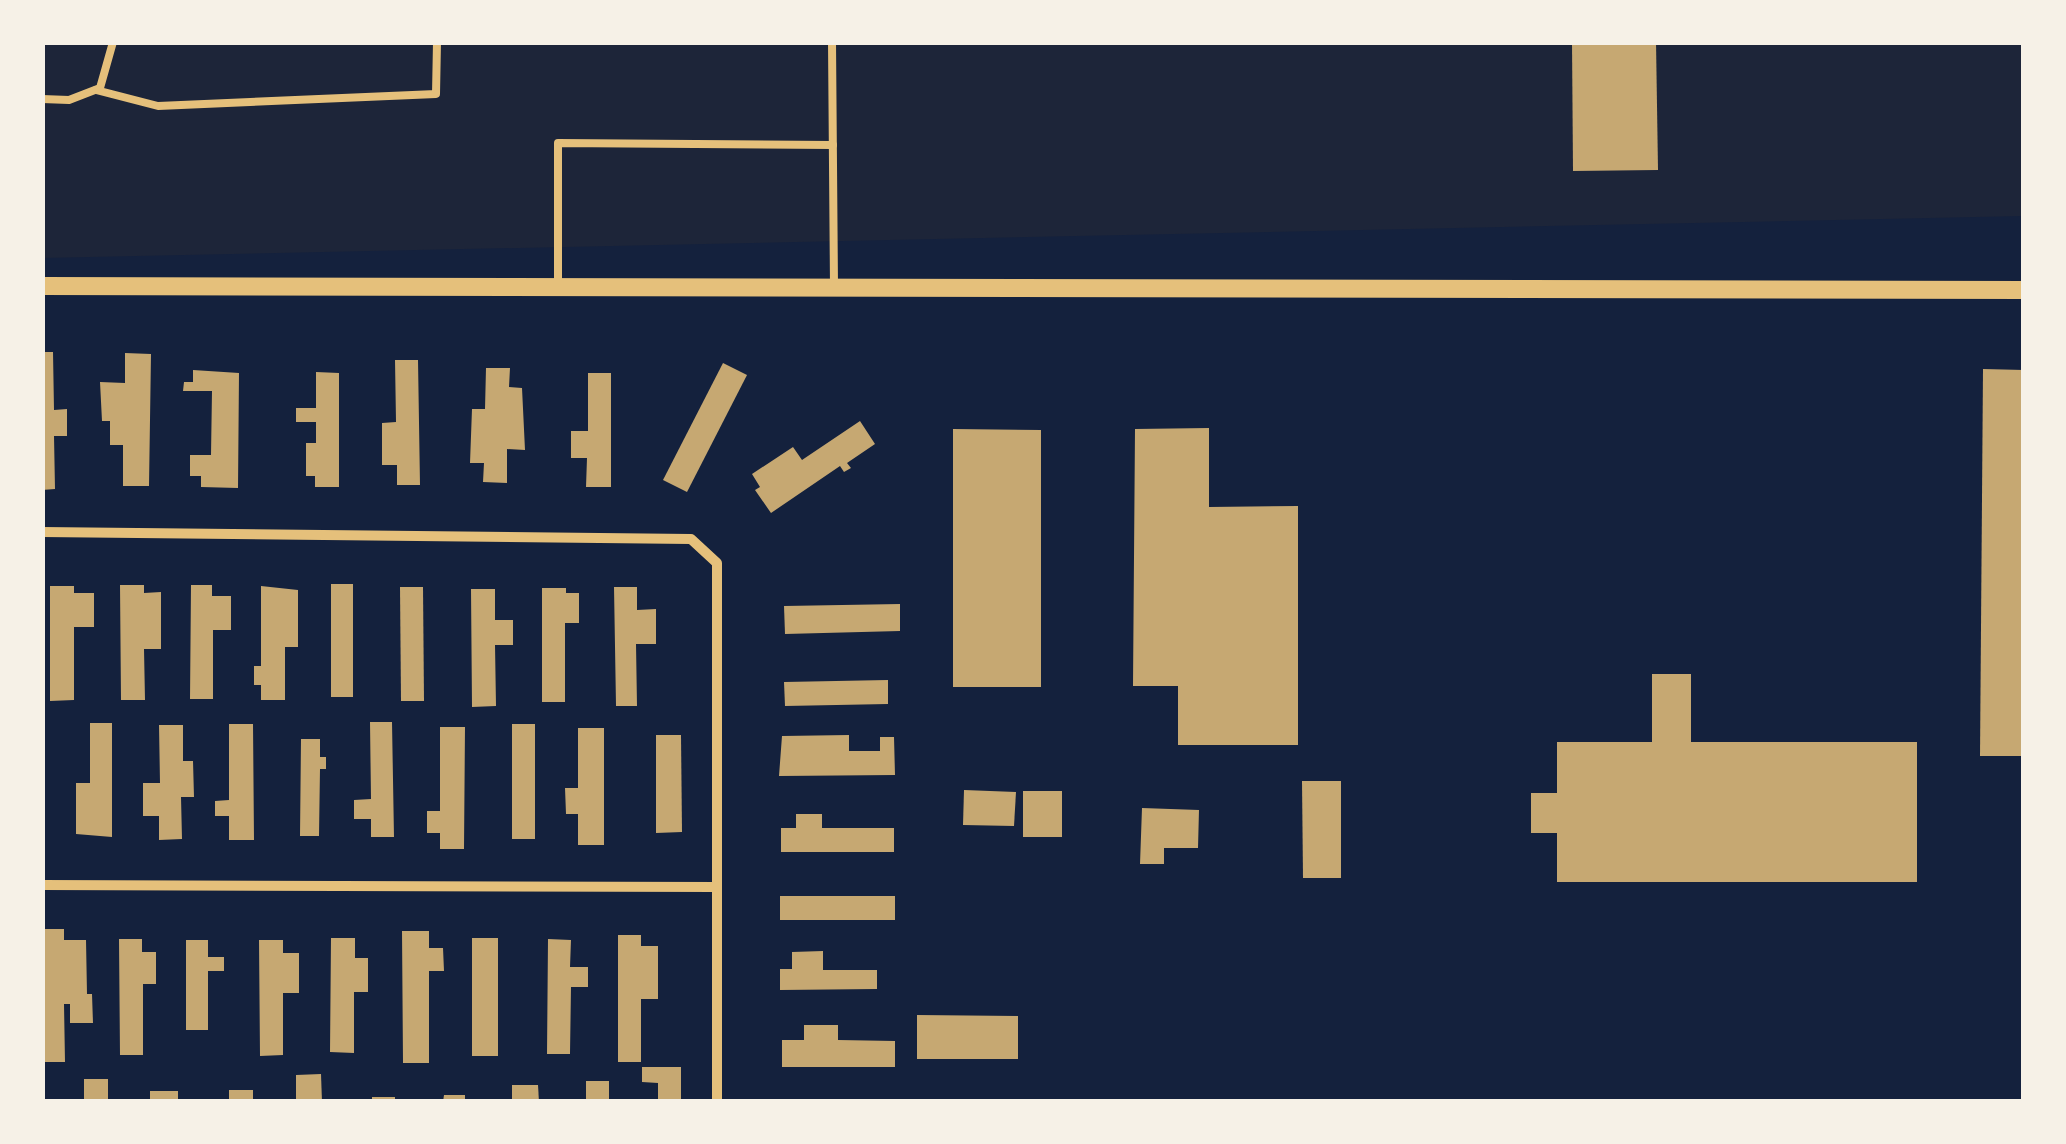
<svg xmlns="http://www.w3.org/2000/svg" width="2066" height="1144" font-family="Helvetica,sans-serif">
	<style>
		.green { fill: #1d2539 }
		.building { fill: #c6a872 }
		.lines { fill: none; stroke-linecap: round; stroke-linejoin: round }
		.service { stroke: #e5c07b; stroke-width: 8 }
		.minor { stroke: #e5c07b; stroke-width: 10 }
		.tertiary { stroke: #e5c07b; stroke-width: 18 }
	</style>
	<rect width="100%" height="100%" fill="#14213d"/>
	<!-- green -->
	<polygon class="green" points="42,43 2023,43 2023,216 43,258"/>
	<!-- building -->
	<g class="building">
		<polygon points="1572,42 1656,42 1658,170 1573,171"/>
		<polygon points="42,352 53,352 54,410 67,409 67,436 54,436 55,489 42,490"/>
		<polygon points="125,353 151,354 149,486 123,486 123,445 110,445 110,421 102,421 100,382 125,383"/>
		<polygon points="395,360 418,360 420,485 397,485 397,465 382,465 382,423 396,422"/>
		<polygon points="723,363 747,375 687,492 663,480"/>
		<polygon points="486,368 510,368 509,387 522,388 525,450 507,449 507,483 483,482 484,463 470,463 472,409 485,409"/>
		<polygon points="1983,369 2024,370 2024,756 1980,756"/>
		<polygon points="193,370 239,373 238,488 201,487 201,476 190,476 190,455 211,455 212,391 183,391 184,382 193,382"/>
		<polygon points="316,372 339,373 339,487 315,487 315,476 306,476 306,443 316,443 316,422 296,422 296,408 316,408"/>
		<polygon points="588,373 611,373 611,487 586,487 587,458 571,458 571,431 588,431"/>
		<polygon points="860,421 875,444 847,463 851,468 844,472 840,466 771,513 755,490 760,487 752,474 793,447 802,460"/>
		<polygon points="1209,428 1209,507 1298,506 1298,745 1178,745 1178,686 1133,686 1135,429"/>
		<polygon points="953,429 1041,430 1041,687 953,687"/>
		<rect x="331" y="584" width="22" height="113"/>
		<polygon points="120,585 144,585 144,593 161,592 161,649 144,649 145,700 121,700"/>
		<polygon points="191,585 212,585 212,596 231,596 231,630 213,630 213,699 190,699"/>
		<polygon points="50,586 74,586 74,593 94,593 94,627 74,627 74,700 50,701"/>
		<polygon points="261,586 298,590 298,647 285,647 285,700 261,700 261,685 254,685 254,666 261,666"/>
		<polygon points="400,587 423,587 424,701 401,701"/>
		<polygon points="614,587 637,587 637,610 656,609 656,644 636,644 637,706 616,706"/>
		<polygon points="542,588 566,588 566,593 579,593 579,623 565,623 565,702 542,702"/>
		<polygon points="471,589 495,589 495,620 513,620 513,645 495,645 496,706 472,707"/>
		<polygon points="900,604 900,631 785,634 784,606"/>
		<polygon points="1652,674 1691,674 1691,742 1917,742 1917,882 1557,882 1557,833 1531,833 1531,793 1557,793 1557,742 1652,742"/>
		<polygon points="888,680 888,704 785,706 784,682"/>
		<polygon points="370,722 392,722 394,837 371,837 371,819 354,819 354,800 371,799"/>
		<polygon points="90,723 112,723 112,837 76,834 76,783 90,783"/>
		<polygon points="229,724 253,724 254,840 229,840 229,816 215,816 215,801 229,800"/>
		<rect x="512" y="724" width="23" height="115"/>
		<polygon points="159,725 183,725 183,761 193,761 194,797 181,797 182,839 159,840 159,816 143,816 143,783 160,783"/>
		<polygon points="440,727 465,727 464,849 440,849 440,833 427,833 427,811 440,811"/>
		<polygon points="578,728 604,728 604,845 578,845 578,814 566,814 565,788 578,788"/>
		<polygon points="656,735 681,735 682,832 656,833"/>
		<polygon points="849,735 849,751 880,751 880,737 894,737 895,775 779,776 782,736"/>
		<polygon points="301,739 320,739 320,757 326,757 326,769 320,769 319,836 300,836"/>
		<polygon points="1302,781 1341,781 1341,878 1303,878"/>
		<polygon points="964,790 1016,792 1014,826 963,825"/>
		<rect x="1023" y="791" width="39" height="46"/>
		<polygon points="1142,808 1199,810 1198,848 1164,848 1164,864 1140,864"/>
		<polygon points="796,814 822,814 822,828 894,828 894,852 781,852 781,828 796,828"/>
		<rect x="780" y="896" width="115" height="24"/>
		<polygon points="42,929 64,929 64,940 86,940 87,994 92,994 93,1023 70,1023 70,1004 64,1004 65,1062 42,1062"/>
		<polygon points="402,931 429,931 429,948 443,948 444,971 429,971 429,1063 403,1063"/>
		<polygon points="618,935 641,935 641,946 658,946 658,999 641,999 641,1062 618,1062"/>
		<polygon points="331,938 355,938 355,958 368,958 368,992 354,992 354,1053 330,1052"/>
		<rect x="472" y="938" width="26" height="118"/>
		<polygon points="119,939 142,939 142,952 156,952 156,984 143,984 143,1055 120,1055"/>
		<polygon points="548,939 571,940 570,967 588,967 588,987 571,987 570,1054 547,1054"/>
		<polygon points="186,940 208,940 208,957 224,957 224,971 208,971 208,1030 186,1030"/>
		<polygon points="259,940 283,940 283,953 299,953 299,993 283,993 283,1055 260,1056"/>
		<polygon points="823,951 823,970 877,970 877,989 780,990 780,969 792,969 792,952"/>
		<polygon points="917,1015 1018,1016 1018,1059 917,1059"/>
		<polygon points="804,1025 838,1025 838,1040 895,1041 895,1067 782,1067 782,1040 804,1040"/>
		<polygon points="642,1067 681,1067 681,1102 658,1102 658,1083 642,1082"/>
		<polygon points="321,1074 322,1102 296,1102 296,1075"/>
		<rect x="84" y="1079" width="24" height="23"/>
		<rect x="586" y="1081" width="23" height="21"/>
		<polygon points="512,1085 538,1085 539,1102 512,1102"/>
		<rect x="229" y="1090" width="24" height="12"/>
		<rect x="150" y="1091" width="28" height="11"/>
		<polygon points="444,1095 465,1095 465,1102 443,1102"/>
		<rect x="372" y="1097" width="23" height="5"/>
	</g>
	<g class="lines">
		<!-- service -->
		<g class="service">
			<polyline points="832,42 834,287"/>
			<polyline points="96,90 158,106 436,94 437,42"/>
			<polyline points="42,99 69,100 100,88 113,42"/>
			<polyline points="558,287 558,143 833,145"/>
		</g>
		<!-- minor -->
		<g class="minor">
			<polyline points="42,532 691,539 717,563 717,1102"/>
			<polyline points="42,885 717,887"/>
		</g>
		<!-- tertiary -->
		<polyline class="tertiary" points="42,286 2024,290"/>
	</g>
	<!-- border -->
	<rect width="2066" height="1144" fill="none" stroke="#f6f1e7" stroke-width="90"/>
</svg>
